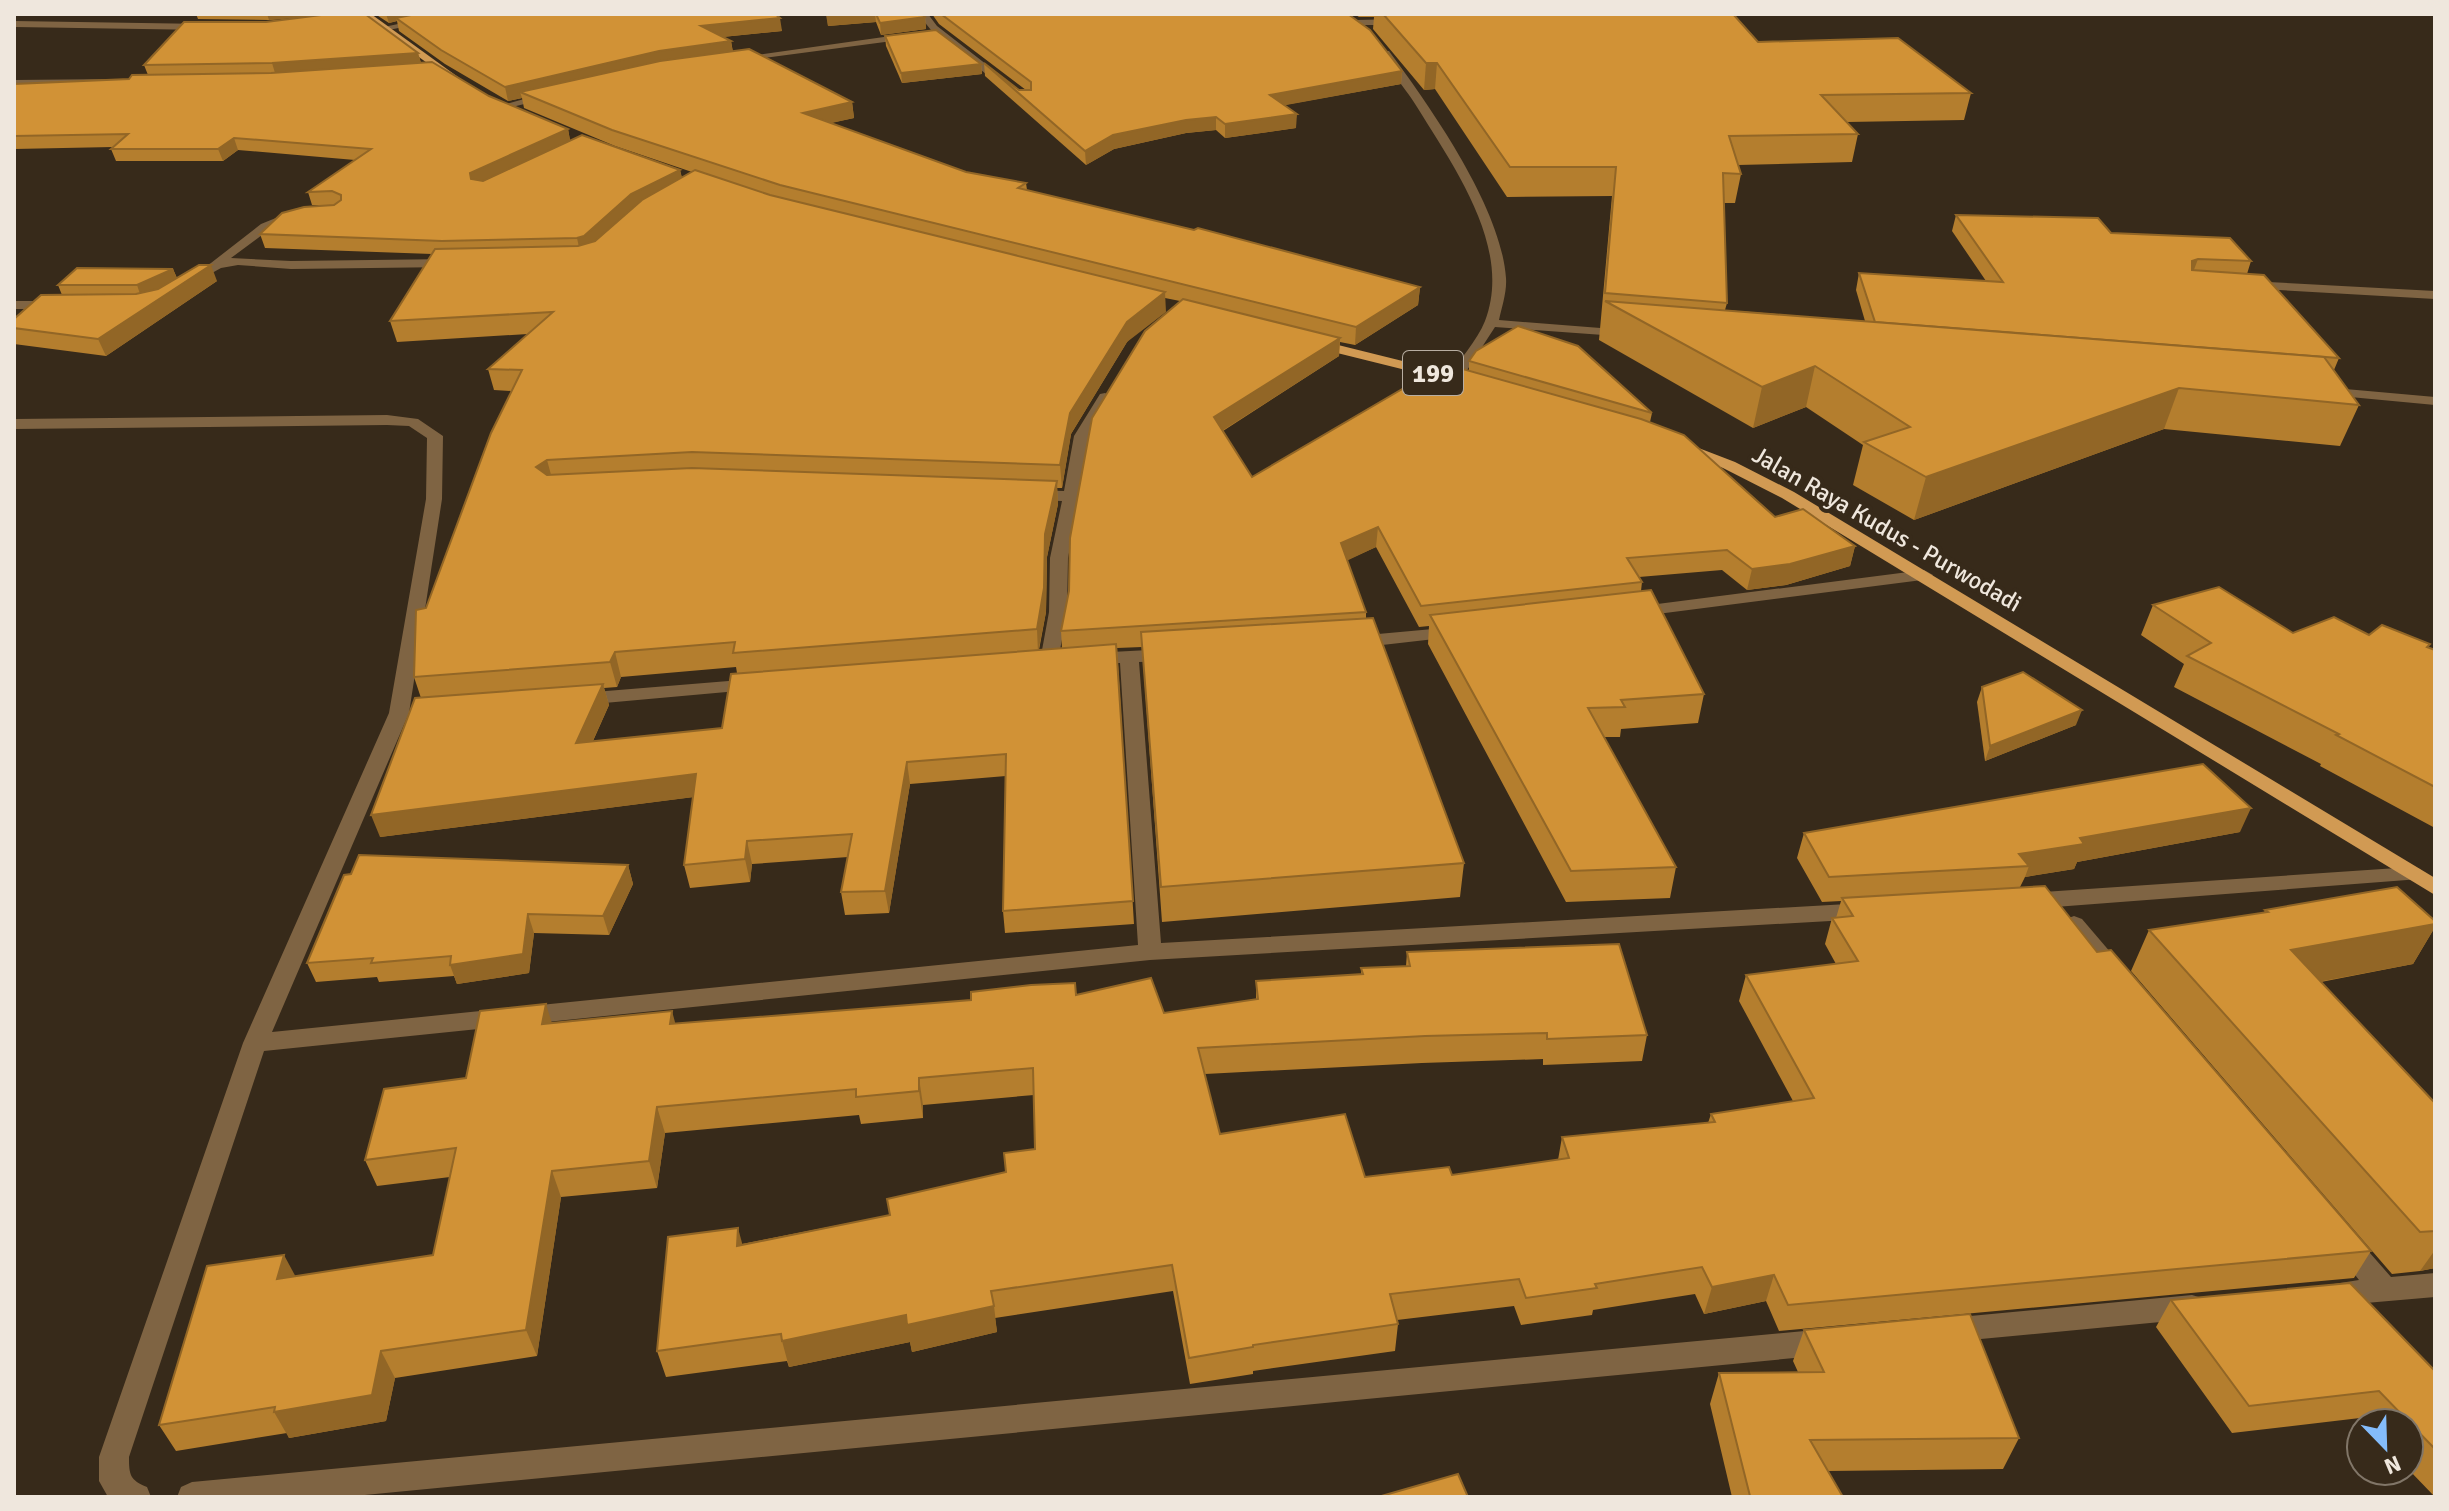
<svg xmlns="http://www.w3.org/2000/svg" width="2449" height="1511" font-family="Signika,sans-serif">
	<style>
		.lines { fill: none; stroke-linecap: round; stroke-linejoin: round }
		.minor { fill: #7f6443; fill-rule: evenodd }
		.major { fill: #d19a53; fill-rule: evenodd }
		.wall { fill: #b47e2e; fill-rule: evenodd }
		.shaded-wall { fill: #926626 }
		.building { fill: #d19236; stroke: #926626; stroke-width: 2 }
		.labels { text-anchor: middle; stroke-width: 8; stroke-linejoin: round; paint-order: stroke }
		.far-street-label { font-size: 24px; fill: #efe7dd; stroke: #372a1a }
		.shield { fill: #372a1a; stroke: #b8aea2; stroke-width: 2 }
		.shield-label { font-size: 26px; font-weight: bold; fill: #efe7dd }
	</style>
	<rect width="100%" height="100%" fill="#372a1a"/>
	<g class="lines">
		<!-- minor -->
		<g class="minor">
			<polygon points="446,14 466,14 384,31 379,28"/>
			<polygon points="918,14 928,14 937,26 1009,82 1009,86 1001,86 931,30"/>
			<polygon points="1356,20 1400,19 1405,22 1400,25 1353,25"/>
			<polygon points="14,21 206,24 211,27 206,30 14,27"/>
			<polygon points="912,33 915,38 734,62 729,59"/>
			<path d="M1383,51H1389C1431,108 1501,207 1506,278C1507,292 1502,306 1499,320L1626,330L1633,334L1631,337L1495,327L1460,381H1450L1448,378C1459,360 1477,341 1485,321C1513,248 1454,167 1417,107C1408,91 1385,67 1383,51Z"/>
			<polygon points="116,79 117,81 112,84 14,86 14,80"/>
			<polygon points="549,92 554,95 553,97 504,109 499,106"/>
			<polygon points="298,209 302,210 302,216 270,229 231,258 291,261 451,259 457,263 451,267 291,269 238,265 221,268 194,283 182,280 211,263 261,224"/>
			<polygon points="2249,281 2435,291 2435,299 2244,288 2244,282"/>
			<polygon points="14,301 55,301 62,305 55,309 14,309"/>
			<polygon points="2323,387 2435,397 2435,405 2318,394 2318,388"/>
			<polygon points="1105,393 1112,397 1090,436 1068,558 1067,612 1058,661 1049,667 1040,661 1049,612 1050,558 1062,501 1030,500 1022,495 1030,490 1064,491 1074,436 1100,394"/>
			<path d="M387,415L418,419L443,436L442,499L409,713L272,1032L1138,945L1120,663H1085L1083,659L1092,653L1168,649L1177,655L1168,661L1139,662L1161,943L1865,903L1873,906L1876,911L1873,916L1865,919L1150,960L264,1051L129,1457C129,1475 130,1480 147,1487L151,1497H108L99,1481V1457L243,1043L389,713L426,499L427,438L409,426L387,425L14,429V419Z"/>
			<polygon points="1924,570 1933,575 1930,579 1634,617 1625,612 1634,607"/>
			<polygon points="1455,627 1464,632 1461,636 1356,648 1347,642 1356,636"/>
			<polygon points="753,679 762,685 760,689 582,705 572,699 582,693"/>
			<polygon points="2412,867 2420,869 2423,874 2420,879 2029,909 2021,906 2018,901 2021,896 2029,893"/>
			<polygon points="2074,916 2082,919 2123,967 2127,973 2123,979 2115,981 2107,979 2066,929 2063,924 2066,919"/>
			<polygon points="2345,1233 2355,1236 2391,1277 2435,1273 2435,1297 2331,1306 2321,1302 2317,1294 2321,1286 2359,1280 2331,1244 2335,1236"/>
			<polygon points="2192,1295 2202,1298 2206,1307 2202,1316 2192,1319 1949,1342 1939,1339 1935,1330 1939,1321 1949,1318"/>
			<polygon points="1826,1329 1836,1333 1840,1342 1836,1351 1826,1355 344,1497 177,1497 181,1487 192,1482"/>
		</g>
		<!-- major -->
		<g class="major">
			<polygon points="360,14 371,14 458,77 449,79"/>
			<polygon points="1314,339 1463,376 1465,379 1458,383 1309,346 1309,340"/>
			<polygon points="1683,442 1735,462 1794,492 2435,878 2435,895 1782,498 1723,468 1678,450 1675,447"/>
		</g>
	</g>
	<!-- wall -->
	<g class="wall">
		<path d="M196,14H365L418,53L421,63L489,96L568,129L570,140L680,170L682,178L692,172L615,146L524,108L522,98L508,101L445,64L399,31L397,21L389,23L375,14H775L782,31L722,37L731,41L733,52L852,102L854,118L830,123L966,172L1026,183L1027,190L1420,287L1418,305L1355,345L1340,342L1339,356L1223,431L1252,477L1469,370V361L1652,413L1650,422L1775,517L1855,546L1850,566L1786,585L1747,590L1722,570L1639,577L1642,582L1641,591L1704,694L1698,723L1621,729L1620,737H1604L1676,867L1670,898L1566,902L1428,644L1429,626L1419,627L1376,547L1347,560L1366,612V618L1464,863L1460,897L1162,922L1142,647L1117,648L1134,924L1005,933L1003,911L1006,776L910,784L889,913L845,915L841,892L848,857L752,864L750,882L690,888L684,865L693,797L380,837L421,698L414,677L426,608L511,391L494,390L488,369L528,334L397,342L390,321L432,254L265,248L260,234L332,205H312L308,192L355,160L238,150L223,161H116L111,149L113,147L14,149V84L90,82L129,79L148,75L144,65L266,22L314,16L269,20L198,19ZM1165,298L1180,301L1061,631L1062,648L1039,650L1046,612L1047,557L1058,504L1057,488H1062L1071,434L1127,342ZM736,667L737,673L722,728L593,741L609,705L604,688L617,687L621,677Z"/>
		<polygon points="827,14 923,14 925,17 926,29 881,35 876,22 828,26"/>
		<polygon points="932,14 1348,14 1402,71 1401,84 1284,105 1296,128 1225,138 1216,130 1186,133 1114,149 1086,165 985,76 984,63 1019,90 1026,90 939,24"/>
		<polygon points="1354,14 1733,14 1758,42 1971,93 1964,120 1847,122 1858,134 1852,162 1738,165 1741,174 1735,203 1723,203 1727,303 1725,310 1865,321 1856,290 1859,273 1986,281 1952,231 1956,215 2111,233 2251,261 2247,274 2339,358 2334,370 2359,405 2340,446 2164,429 1914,520 1853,485 1863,445 1806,407 1753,428 1599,340 1612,196 1507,197 1435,89 1424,90 1373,29 1374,17 1359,17"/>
		<polygon points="885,36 981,64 982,74 902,83 886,46"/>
		<polygon points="173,269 177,278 217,281 106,356 14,344 14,319 62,295 58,285"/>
		<polygon points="2153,605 2293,633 2369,635 2428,647 2435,650 2435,828 2320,766 2321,764 2174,687 2184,664 2141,635"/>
		<polygon points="1982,687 2076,725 1985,761 1977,702"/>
		<polygon points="2240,832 2077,862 2074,869 2025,877 2020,887 2097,952 2371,1251 2354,1278 1779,1331 1766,1301 1704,1314 1695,1294 1593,1310 1592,1315 1521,1325 1514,1306 1397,1320 1398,1324 1395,1351 1253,1371 1253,1374 1190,1384 1173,1291 995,1318 997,1332 912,1352 910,1342 789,1367 787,1361 666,1377 657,1351 742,1244 890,1215 1006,1172 1035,1149 1034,1095 923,1105 923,1118 861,1124 859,1115 665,1133 657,1188 561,1197 537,1356 395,1378 386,1421 289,1438 287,1433 176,1451 159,1425 295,1276 433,1255 450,1177 377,1186 365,1160 466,1078 552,1023 675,1024 1076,995 1164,1013 1256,999 1256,981 1361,974 1361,968 1406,966 1407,952 1647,1035 1642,1061 1543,1065 1543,1059 1422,1063 1205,1074 1220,1134 1365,1177 1452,1175 1558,1160 1562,1137 1708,1123 1711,1114 1793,1101 1739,1001 1746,975 1836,964 1825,944 1832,918 1836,918 1841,901 1822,902 1797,858 1804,833"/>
		<polygon points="628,865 633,884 609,935 534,933 529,973 457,984 454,976 379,982 377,977 316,982 307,963"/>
		<polygon points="2265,910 2435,921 2435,927 2413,964 2321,982 2435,1103 2435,1268 2420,1271 2392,1274 2131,971 2149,930 2264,913"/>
		<polygon points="2171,1300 2435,1371 2435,1497 2409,1470 2409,1423 2364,1423 2360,1418 2232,1433 2156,1327"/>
		<polygon points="1804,1330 2019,1438 2003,1469 1828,1471 1843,1497 1732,1497 1710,1404 1719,1373 1798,1372 1793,1361"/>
	</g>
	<!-- shaded-wall -->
	<g class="shaded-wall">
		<polygon points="267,14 337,14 269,20"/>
		<polygon points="386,14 431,14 396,18 397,21 389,23"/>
		<polygon points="833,14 875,14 876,22 828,26 826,15"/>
		<polygon points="925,17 926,29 881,35 880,23"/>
		<polygon points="780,18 782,31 703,39 701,26"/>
		<polygon points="731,41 733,54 520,92 522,98 508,101 505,87 659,51"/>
		<polygon points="418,53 421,63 275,73 272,63"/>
		<polygon points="1426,63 1437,63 1435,89 1424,90"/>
		<polygon points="981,64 982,74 902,83 901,73"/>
		<polygon points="1402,71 1401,84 1270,108 1270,95"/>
		<polygon points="852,102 854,118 805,129 803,113"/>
		<polygon points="1297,114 1296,128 1225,138 1225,124"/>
		<polygon points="1216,117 1216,130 1186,133 1114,149 1086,165 1085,151 1113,135 1186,120"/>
		<polygon points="568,129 570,141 474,192 470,173"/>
		<polygon points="234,138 238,150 223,161 218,149"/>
		<polygon points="680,170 683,183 587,249 580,252 577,238 631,194"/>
		<polygon points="2198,259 2192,275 2192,261"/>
		<polygon points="211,265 217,281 106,356 98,339"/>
		<polygon points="173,269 178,281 141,297 137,285"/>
		<polygon points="1420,287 1418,305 1355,345 1356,327"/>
		<polygon points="1165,292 1166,312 1127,342 1071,434 1062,488 1060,465 1070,413 1127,322"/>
		<polygon points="1340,338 1339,356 1214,436 1214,417"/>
		<polygon points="1815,366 1806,407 1753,428 1762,387"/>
		<polygon points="2179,388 2164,429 1914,520 1926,477"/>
		<polygon points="547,460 553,482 536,467"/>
		<polygon points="1057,481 1058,504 1047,557 1046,612 1038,653 1037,629 1045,534"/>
		<polygon points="1378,527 1376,547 1340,564 1341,543"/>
		<polygon points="1855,546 1850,566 1786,585 1747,590 1752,569"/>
		<polygon points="615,652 621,677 617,687 610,662"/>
		<polygon points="603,684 609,705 582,765 576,743"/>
		<polygon points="2082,710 2076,725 1985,761 1990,746"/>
		<polygon points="907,762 910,784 889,913 885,891"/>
		<polygon points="696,774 702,796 380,837 371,815"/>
		<polygon points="2251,808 2240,832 2077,862 2074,869 2025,877 2029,866 2019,854 2080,838"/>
		<polygon points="747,841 752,864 750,882 745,859"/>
		<polygon points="628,865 633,884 609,935 603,916"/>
		<polygon points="528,914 534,933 529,973 457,984 450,965"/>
		<polygon points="2435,924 2435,927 2413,964 2270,991 2291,950"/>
		<polygon points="546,1004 554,1030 542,1024"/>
		<polygon points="672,1011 679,1037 670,1024"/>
		<polygon points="919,1078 923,1105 923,1118 919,1091"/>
		<polygon points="657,1107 665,1133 657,1188 649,1161"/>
		<polygon points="552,1171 561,1197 537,1356 526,1330"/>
		<polygon points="738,1228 745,1254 737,1246"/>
		<polygon points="2435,1250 2435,1268 2420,1271"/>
		<polygon points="284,1255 298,1281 277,1279"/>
		<polygon points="1774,1275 1766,1301 1704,1314 1712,1287"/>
		<polygon points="994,1306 997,1332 912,1352 910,1342 789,1367 782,1341 906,1315"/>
		<polygon points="381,1351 395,1378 386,1421 289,1438 274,1412"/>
	</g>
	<!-- building -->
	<g class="building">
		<polygon points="329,14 365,14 418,53 272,63 144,65 184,22 266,22"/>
		<polygon points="416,14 775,14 780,18 701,26 731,41 659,51 505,87 441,50 396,18"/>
		<polygon points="876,14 923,14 925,17 880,23"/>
		<polygon points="941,14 1348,14 1370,30 1402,71 1270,95 1297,114 1225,124 1216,117 1186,120 1113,135 1085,151 984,63 1019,90 1031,90 1031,82"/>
		<polygon points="1383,14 1733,14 1758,42 1898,38 1971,93 1821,95 1858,134 1729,136 1741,174 1723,173 1727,303 1605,293 1616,167 1510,167 1437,63 1426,63"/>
		<polygon points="936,30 981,64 901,73 885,36"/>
		<polygon points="749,49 852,102 803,113 966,172 1026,183 1018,188 1194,230 1198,228 1420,287 1356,327 780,185 612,130 520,92 660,61"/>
		<polygon points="432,62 489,96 568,129 470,173 471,179 483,181 582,135 680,170 631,194 584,236 577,238 442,241 260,234 282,213 304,207 334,205 341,200 341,195 332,191 308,192 371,149 234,138 218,149 111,149 128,134 14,136 14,84 129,79 132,75 271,73"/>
		<polygon points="695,170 770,195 1165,292 1127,322 1070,413 1060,465 692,452 547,460 536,467 547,475 692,468 1057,481 1045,534 1044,588 1037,629 733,653 735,642 615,652 610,662 414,677 416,610 426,608 491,433 522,370 488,369 553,312 390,321 435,249 578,246 595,241 642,200"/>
		<polygon points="1956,215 2098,218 2111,233 2230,238 2251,261 2198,259 2192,261 2192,270 2264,275 2339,358 1875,322 1859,273 2003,282"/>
		<polygon points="199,265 211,265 98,339 14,328 14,319 41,295 136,294 158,289"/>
		<polygon points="77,268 173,269 137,285 58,285"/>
		<polygon points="1183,299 1340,338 1214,417 1252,477 1445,364 1641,419 1684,435 1775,517 1803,509 1855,546 1790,564 1752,569 1727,550 1627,558 1642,582 1421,606 1378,527 1341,543 1366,612 1061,631 1069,591 1070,538 1092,418 1145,331"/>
		<polygon points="1605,301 2324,357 2359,405 2179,388 1926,477 1864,442 1910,427 1815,366 1762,387"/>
		<polygon points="1518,326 1578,346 1652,413 1469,361 1476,351"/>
		<polygon points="2219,587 2293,633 2334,617 2369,635 2382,625 2430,644 2427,647 2435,650 2435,787 2336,735 2339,734 2187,656 2211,643 2153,605"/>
		<polygon points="1651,590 1704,694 1621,700 1625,707 1588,708 1676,867 1571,871 1430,615"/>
		<polygon points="1373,618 1464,863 1161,887 1141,632"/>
		<polygon points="1116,644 1133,901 1003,911 1006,754 907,762 885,891 841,892 852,834 747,841 745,859 684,865 696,774 371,815 415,698 603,684 576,743 722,728 731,674"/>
		<polygon points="2023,672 2082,710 1990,746 1982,687"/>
		<polygon points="2203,764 2251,808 2080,838 2084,844 2019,854 2029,866 1829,877 1804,833"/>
		<polygon points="359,855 628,865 603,916 528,914 523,954 450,965 451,956 371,963 373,958 307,963 344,875 351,874"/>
		<polygon points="2045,886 2097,952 2111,950 2371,1251 1788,1305 1774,1275 1712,1287 1702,1267 1595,1284 1597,1288 1526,1298 1519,1279 1390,1294 1398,1324 1253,1345 1253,1347 1189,1358 1172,1265 991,1291 994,1306 907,1325 906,1315 782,1341 781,1334 657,1351 668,1237 738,1228 737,1246 890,1215 887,1199 1006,1172 1004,1153 1035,1149 1033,1068 919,1078 919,1091 856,1097 856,1089 657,1107 649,1161 552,1171 526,1330 381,1351 372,1395 274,1412 275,1407 159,1425 207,1266 284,1255 277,1279 433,1255 456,1148 365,1160 384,1089 466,1078 480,1011 546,1004 542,1024 672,1011 670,1024 971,1000 971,992 1031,985 1075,983 1076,995 1151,978 1164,1013 1258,999 1256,981 1363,974 1361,968 1410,966 1407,952 1619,944 1647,1035 1547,1039 1547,1033 1425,1036 1198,1048 1220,1134 1345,1114 1365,1177 1449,1167 1452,1175 1569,1158 1562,1137 1715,1122 1711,1114 1814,1098 1746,975 1858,961 1832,918 1853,916 1842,898"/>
		<polygon points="2397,887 2435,921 2435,924 2291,950 2435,1103 2435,1231 2420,1232 2149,930 2268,912 2265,910"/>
		<polygon points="2350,1283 2435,1371 2435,1449 2379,1391 2249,1406 2171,1300"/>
		<polygon points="1970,1314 2019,1438 1810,1440 1843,1497 1746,1497 1750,1496 1719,1373 1824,1372 1804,1330"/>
		<polygon points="1458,1474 1468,1497 1378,1497"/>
	</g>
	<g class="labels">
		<!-- far-street labels -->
		<g class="far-street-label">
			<text transform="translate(1887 529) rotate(30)" y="8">Jalan Raya Kudus - Purwodadi</text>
		</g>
		<!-- shield labels -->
		<rect class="shield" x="1403" y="351" width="60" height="44" rx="6"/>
		<g class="shield-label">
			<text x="1433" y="382">199</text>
		</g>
	</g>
	<!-- border -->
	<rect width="2449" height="1511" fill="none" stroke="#efe7dd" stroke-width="32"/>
	<!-- north arrow -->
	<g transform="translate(2385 1447) rotate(157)"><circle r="38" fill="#372a1a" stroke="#817668" stroke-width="2"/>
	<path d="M0-6L14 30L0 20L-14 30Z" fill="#84bcfb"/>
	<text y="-12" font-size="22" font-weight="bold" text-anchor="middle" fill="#efe7dd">N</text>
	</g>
</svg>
